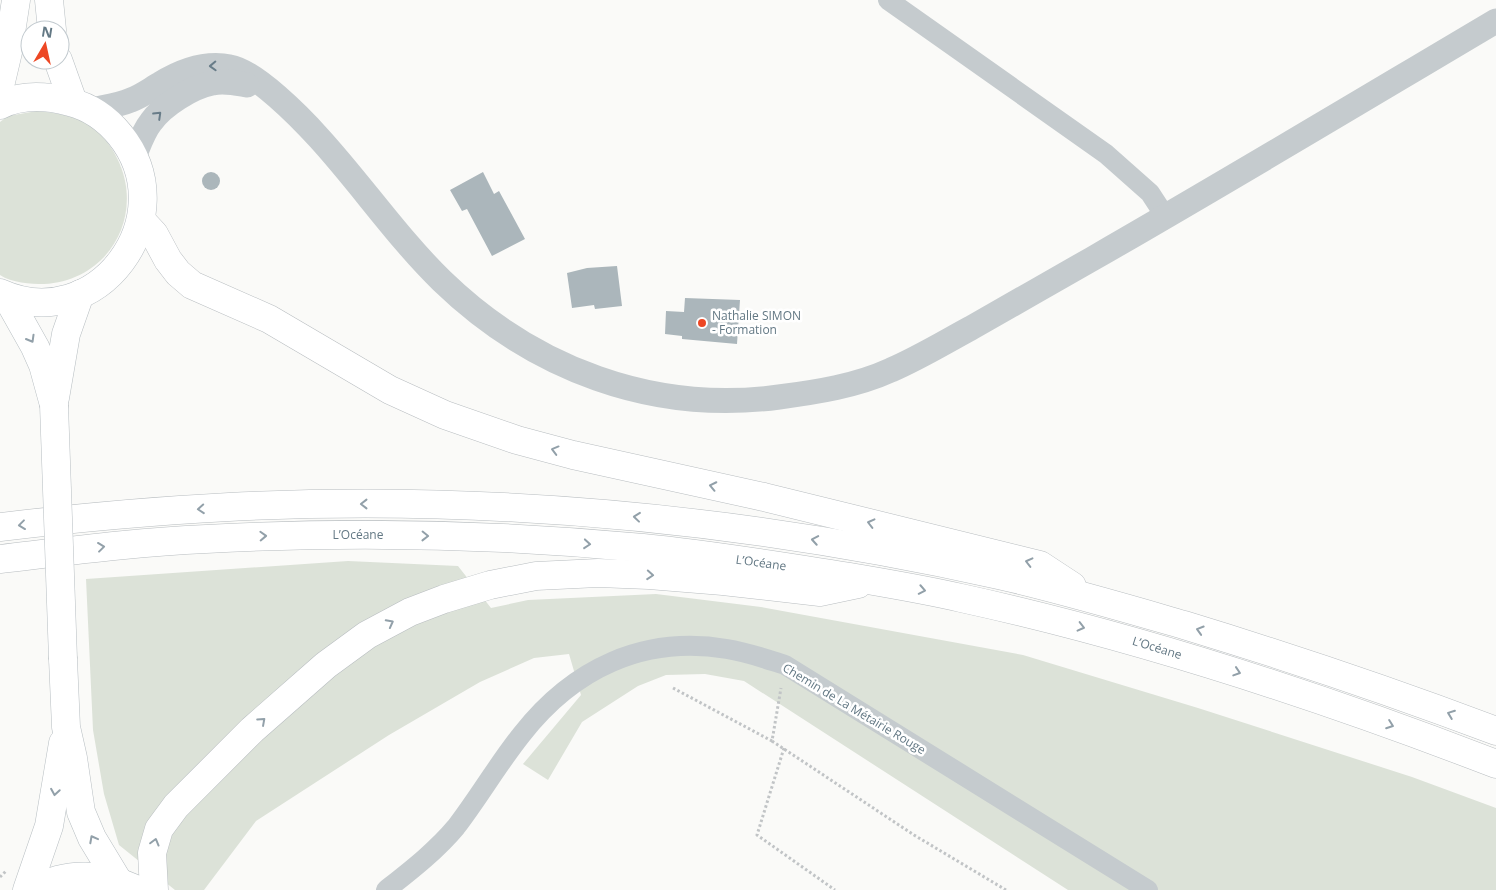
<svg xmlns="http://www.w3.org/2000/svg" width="1496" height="890" font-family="'Open Sans',sans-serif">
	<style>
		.green { fill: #dce2d8 }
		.building { fill: #abb6bb }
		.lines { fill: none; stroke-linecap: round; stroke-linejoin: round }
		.secondary-casing { stroke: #b7bec2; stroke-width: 29 }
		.motorway-casing { stroke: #b8bdc0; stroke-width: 29 }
		.path { stroke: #c1c4c6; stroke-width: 3; stroke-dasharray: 2.5 2.5; stroke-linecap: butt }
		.minor { stroke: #c5cbce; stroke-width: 20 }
		.tertiary { stroke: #c5cbce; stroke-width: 25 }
		.secondary { stroke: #fff; stroke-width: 28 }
		.motorway { stroke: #fff; stroke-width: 28 }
		.secondary-bridge-casing { stroke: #b7bec2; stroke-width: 29; stroke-linecap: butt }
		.secondary-bridge { stroke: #fff; stroke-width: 28 }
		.oneway { stroke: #687c88 }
		.oneway2 { stroke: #92a0a9 }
		.poi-dot { fill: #ed4724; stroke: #fff; stroke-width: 2 }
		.labels { text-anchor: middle; stroke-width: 5; stroke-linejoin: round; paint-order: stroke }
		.poi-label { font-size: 12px; fill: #637884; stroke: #fff; text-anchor: start }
		.street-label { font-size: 12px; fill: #637884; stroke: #fff }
	</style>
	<rect width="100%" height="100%" fill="#fafaf8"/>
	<!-- green -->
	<g class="green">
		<path d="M37,111C56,113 74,115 91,126C102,134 111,146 117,158C146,216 108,281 44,284C30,284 12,283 0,275V122L8,116Z"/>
		<polygon points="348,561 458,566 491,608 528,600 656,594 761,607 1023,655 1198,708 1412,777 1496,808 1496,890 1068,890 744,681 705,674 666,675 638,686 582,722 548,780 523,764 581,695 569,654 534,658 480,682 389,735 256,821 204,890 175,890 119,845 104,794 93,730 86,579"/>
	</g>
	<!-- building -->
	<g class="building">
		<circle cx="211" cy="181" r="9"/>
		<polygon points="483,172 494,194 499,191 525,239 492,256 467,209 462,211 450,190"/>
		<polygon points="617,266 622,306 595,309 594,305 572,308 567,273 587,268"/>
		<polygon points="685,298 740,300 737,344 682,339 682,336 665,334 666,311 684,312"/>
	</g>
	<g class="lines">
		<defs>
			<g id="secondary">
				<polyline points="49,0 52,30"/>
				<polyline points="58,60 73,102"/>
				<polyline points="0,86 8,52 16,0"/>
				<path d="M0,105C22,94 48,96 70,102C90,107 107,119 120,135C186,217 97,337 0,293"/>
				<polyline points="7,297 35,347 43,365 54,405"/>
				<polyline points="55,398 66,334 80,294"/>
				<polyline points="63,659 66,727 73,758 81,812 92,838 118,881"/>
				<polyline points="27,890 49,826 63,743"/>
				<path d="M34,890C69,870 102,874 138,890"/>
			</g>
			<g id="motorway">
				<polyline points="141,220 154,234 168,260 178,273 192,285 269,319 390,390 445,415 517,440 573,455 764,497 1040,565 1072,586"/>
				<path d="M0,527C76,518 152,511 229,507C487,494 747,519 999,575C1061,589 1122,607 1184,625C1289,657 1393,692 1496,731"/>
				<path d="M0,559C69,551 137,542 206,539C352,531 498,534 643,548C715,555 785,567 856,578C891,584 927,590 961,598C1144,638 1322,697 1496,764"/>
				<polyline points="154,890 152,853 159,829 176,806 252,730 326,665 367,635 410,612 444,599 490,585 536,576 598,573 649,575 723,581 820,592 858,584"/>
			</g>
		</defs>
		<!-- secondary casing -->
		<use href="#secondary" class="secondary-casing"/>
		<!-- motorway casing -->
		<use href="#motorway" class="motorway-casing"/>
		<!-- path -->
		<g class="path">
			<polyline points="673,688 772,741 781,688"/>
			<polyline points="772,741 914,835 1006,890"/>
			<polyline points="784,748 757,835 835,890"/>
			<polyline points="0,877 6,871"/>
		</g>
		<!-- minor -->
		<g class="minor">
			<polyline points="888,0 1106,154 1150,193 1165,216"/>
			<path d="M386,890C410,871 436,851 456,827C479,797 498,764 522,734C573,669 643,635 727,649C747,652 766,659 785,665L1148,890"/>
		</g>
		<!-- tertiary -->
		<g class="tertiary">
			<path d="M92,110C105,107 119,105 131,100C142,96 151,89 160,84C181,71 205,62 230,67C255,71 301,118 319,138C361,184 397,237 442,281C533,369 653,414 779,397C817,392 856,386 891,370C919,358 945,342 971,328C1011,305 1052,282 1092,259C1228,181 1361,101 1496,21"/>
			<path d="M134,157C139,145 143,132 151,122C163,105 192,87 212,83C224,80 236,83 247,85"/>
		</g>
		<!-- secondary -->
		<use href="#secondary" class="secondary"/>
		<!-- motorway -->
		<use href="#motorway" class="motorway"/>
		<defs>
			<polyline id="secondary-bridge" points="54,405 63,659"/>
		</defs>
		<!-- secondary-bridge casing -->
		<use href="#secondary-bridge" class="secondary-bridge-casing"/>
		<!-- secondary-bridge -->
		<use href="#secondary-bridge" class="secondary-bridge"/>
	</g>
	<!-- one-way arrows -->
	<defs><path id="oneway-chevron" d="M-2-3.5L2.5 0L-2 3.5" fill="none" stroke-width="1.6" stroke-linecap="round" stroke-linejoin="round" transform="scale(1.25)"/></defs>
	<g class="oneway">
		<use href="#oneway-chevron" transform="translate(213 66) rotate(178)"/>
		<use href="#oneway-chevron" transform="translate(158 115) rotate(-44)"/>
	</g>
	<g class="oneway2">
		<use href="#oneway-chevron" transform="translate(31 339) rotate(60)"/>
		<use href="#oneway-chevron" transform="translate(555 450) rotate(-165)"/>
		<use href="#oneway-chevron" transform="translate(713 486) rotate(-168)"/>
		<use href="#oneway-chevron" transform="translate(364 504) rotate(180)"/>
		<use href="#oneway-chevron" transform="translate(201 509) rotate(176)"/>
		<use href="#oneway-chevron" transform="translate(637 517) rotate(-174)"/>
		<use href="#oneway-chevron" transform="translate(871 523) rotate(-166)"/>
		<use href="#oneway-chevron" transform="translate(22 525) rotate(173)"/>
		<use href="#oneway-chevron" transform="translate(263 536) rotate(-2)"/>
		<use href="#oneway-chevron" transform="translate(425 536) rotate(1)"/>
		<use href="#oneway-chevron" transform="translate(815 540) rotate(-170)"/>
		<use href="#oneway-chevron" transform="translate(587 544) rotate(5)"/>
		<use href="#oneway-chevron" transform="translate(101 547) rotate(-7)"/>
		<use href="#oneway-chevron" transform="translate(1029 562) rotate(-166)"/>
		<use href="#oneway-chevron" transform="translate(650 575) rotate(4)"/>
		<use href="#oneway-chevron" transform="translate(922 590) rotate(11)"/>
		<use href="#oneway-chevron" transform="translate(390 623) rotate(-28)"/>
		<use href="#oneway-chevron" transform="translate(1081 627) rotate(14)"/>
		<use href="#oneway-chevron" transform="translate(1200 630) rotate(-163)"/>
		<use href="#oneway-chevron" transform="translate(1237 672) rotate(18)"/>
		<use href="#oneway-chevron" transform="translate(1451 714) rotate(-159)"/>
		<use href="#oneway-chevron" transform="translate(262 721) rotate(-42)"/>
		<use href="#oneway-chevron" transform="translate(1390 725) rotate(20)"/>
		<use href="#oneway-chevron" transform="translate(55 792) rotate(99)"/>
		<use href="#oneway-chevron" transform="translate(93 839) rotate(-118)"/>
		<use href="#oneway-chevron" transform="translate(155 842) rotate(-75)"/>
	</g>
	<!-- markers -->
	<circle class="poi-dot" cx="702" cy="323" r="5"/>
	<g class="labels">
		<!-- poi labels -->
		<g class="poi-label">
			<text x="712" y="320">Nathalie SIMON<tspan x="712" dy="14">- Formation</tspan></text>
		</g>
		<!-- street labels -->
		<g class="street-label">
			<text x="358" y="539">L’Océane</text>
			<text transform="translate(761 563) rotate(8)" y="4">L’Océane</text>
			<text transform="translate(1157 648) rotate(17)" y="4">L’Océane</text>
			<text transform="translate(854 709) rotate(31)" y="4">Chemin de La Métairie Rouge</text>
		</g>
	</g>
	<!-- north arrow -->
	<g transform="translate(45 45) rotate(9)"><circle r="24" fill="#ffffff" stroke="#c1c9ce"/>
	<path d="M0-4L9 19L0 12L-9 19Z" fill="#ed4724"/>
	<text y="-8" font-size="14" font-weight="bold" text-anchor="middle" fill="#637884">N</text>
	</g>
</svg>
